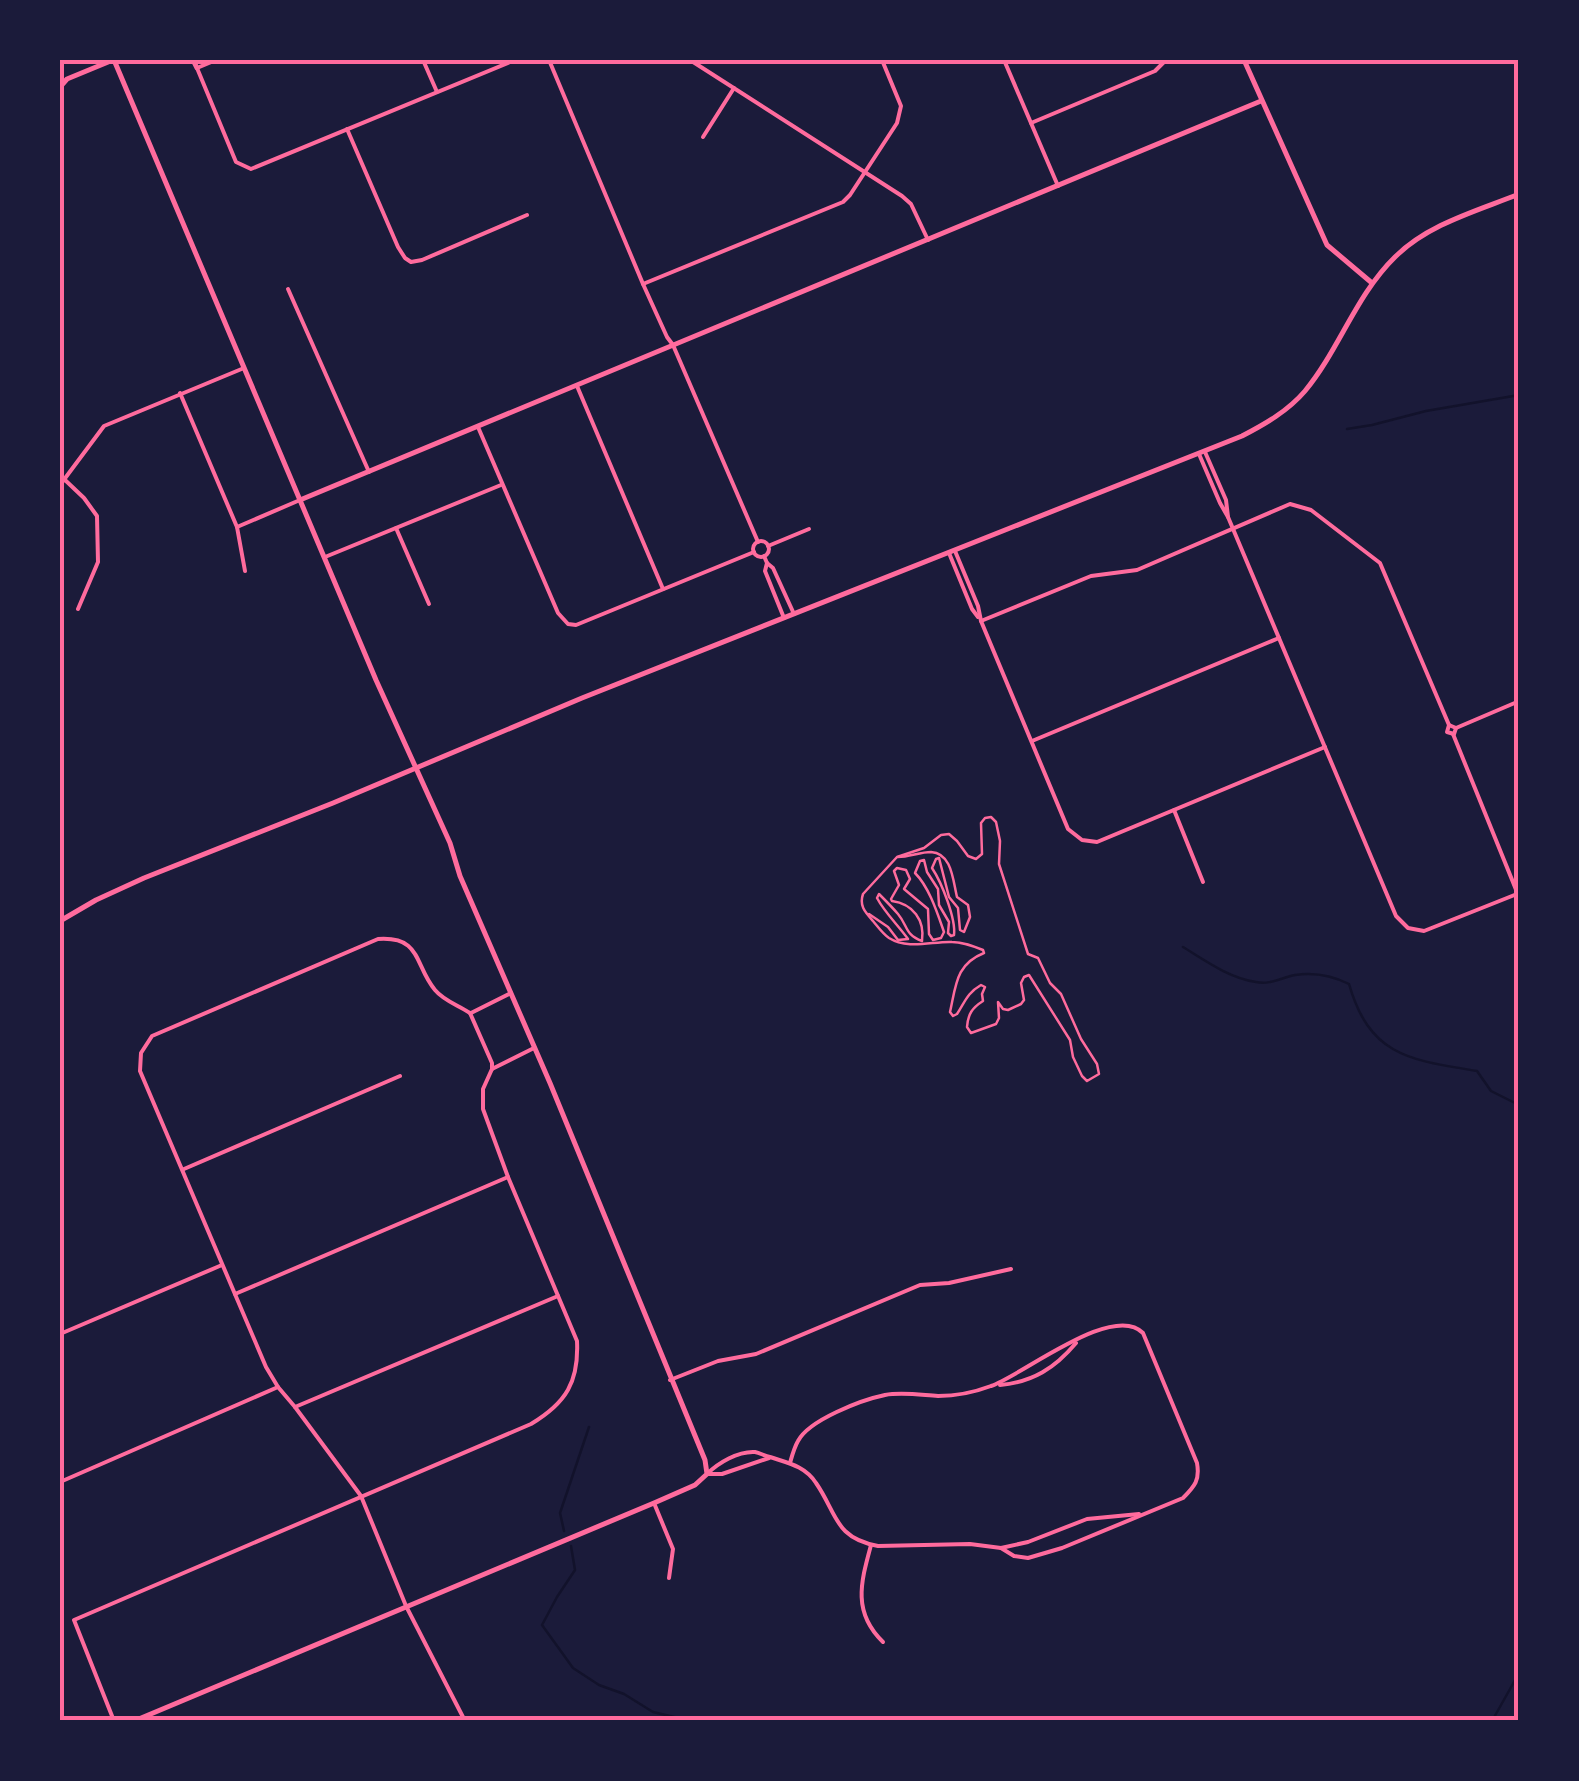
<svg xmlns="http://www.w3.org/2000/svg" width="1579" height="1781" font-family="Helvetica,sans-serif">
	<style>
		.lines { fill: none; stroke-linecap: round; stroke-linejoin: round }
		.stream { stroke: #12122b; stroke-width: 2.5 }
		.path { stroke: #ff6b9d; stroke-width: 2.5 }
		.minor { stroke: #ff6b9d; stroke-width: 4 }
		.tertiary { stroke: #ff6b9d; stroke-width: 5 }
		.secondary { stroke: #ff6b9d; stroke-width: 5 }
		.neatline { fill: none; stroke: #ff6b9d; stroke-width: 4 }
	</style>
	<rect width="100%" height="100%" fill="#1b1b3a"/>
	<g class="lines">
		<!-- stream -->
		<g class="stream">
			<polyline points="1347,429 1372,425 1426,411 1519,395"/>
			<path d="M1183,947C1206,961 1229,978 1256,982C1270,985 1281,978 1295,975C1315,972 1331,975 1349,984C1370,1057 1411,1060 1477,1071L1491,1091L1519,1105"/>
			<polyline points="564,1531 560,1513 589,1427"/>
			<polyline points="571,1546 575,1570 557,1597 542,1625 573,1668 599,1685 624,1694 653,1712 691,1721"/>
			<polyline points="1492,1721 1519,1673"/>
		</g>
		<!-- path -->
		<g class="path">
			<path d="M991,817L996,822L1000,841L999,864L1028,954L1038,958L1050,983L1061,994L1081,1039L1097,1064L1099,1074L1087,1081L1082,1076L1073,1057L1070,1040L1029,975L1024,977L1021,983L1024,1000L1021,1004L1008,1010L1003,1009L998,1002L999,1018L996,1024L971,1033L967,1027C968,1014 972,1008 983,1001L982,994L985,987L981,985C967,993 965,1002 957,1014L953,1016L950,1012C956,985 956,964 984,953L983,950C973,946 963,942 952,942C933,941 908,950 889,938C883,934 878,927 873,921C865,912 859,906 863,894L897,857L924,848L941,835L949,834L957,841L968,856L976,859L982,854L981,823L985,818Z"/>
			<path d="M869,914L888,927L898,940L908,939C898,925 885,913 877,898L879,894C885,900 892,907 898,914C908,926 905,935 922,941C925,920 913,904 892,901L891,899L899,885L894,871L897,868L906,870L910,879L904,889L928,909L929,934L933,940L941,938L944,932C937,912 929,887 915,873L920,861L924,860L927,872L938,889L939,905L949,922L948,933L951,936L954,935C956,919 942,883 932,868L936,859L939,858L949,897L958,908L960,930L964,932L970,917L968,905L957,897C953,881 952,853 931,852C920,852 909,857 898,857"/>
		</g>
		<!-- minor -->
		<g class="minor">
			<polyline points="216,60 197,68 236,162 251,169 515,60"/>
			<polyline points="423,60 437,92"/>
			<polyline points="549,60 643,284 667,337 673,345 758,542"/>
			<polyline points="690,60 902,196 911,204 928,240"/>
			<polyline points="1004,60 1058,186"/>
			<polyline points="1031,123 1155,71 1166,60"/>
			<polyline points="347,129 398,247 405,258 411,262 422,260 527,215"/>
			<polyline points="703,137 734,88"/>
			<polyline points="643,284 843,202 850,195 897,123 901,106 882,60"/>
			<polyline points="288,289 369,472"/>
			<polyline points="577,386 663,589"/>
			<polyline points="180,393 237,527 245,571"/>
			<polyline points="478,427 558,613 568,624 576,625 754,552"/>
			<polyline points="1199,454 1220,503 1228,517 1226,500 1205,452"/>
			<polyline points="65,480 84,498 97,516 98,562 78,609"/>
			<polyline points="60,485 104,426 244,368"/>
			<polyline points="1228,517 1396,916 1408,928 1424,931 1517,894"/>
			<polyline points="237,527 300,500"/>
			<polyline points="396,528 429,604"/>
			<circle cx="761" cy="549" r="8"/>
			<polyline points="768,546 809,529"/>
			<polyline points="955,551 978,606 981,621 1068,829 1082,840 1097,842 1325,747"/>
			<polyline points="949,553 972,609 978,617"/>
			<polyline points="764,556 767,563 773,568 794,614"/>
			<polyline points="325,557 501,485"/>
			<polyline points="767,563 765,571 784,618"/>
			<polyline points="981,621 1091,576 1137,570 1290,504 1311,510 1380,563 1449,725"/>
			<polygon points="1449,725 1456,728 1454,734 1447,732"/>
			<polyline points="1456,728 1517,702"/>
			<polyline points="1453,734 1519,897"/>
			<polyline points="1032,741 1279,638"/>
			<polyline points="1174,810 1203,882"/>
			<polyline points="470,1013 492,1063 492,1069"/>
			<polyline points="471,1013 511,993"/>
			<polyline points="184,1169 400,1076"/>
			<polyline points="235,1294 508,1177"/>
			<polyline points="60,1334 222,1265"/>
			<polyline points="670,1380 718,1361 756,1354 920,1285 949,1283 1011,1269"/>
			<path d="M1000,1385C1033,1382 1055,1368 1076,1343"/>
			<polyline points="295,1407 558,1296"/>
			<path d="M790,1463C792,1456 794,1448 798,1441C809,1420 861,1400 885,1395C902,1392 921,1395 938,1396C956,1396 975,1392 991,1386C1023,1375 1113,1302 1143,1333L1197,1463C1200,1480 1195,1486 1183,1498L1062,1548L1028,1558L1014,1556L1001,1548"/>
			<path d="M707,1474C718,1463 738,1451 755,1452C760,1453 765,1456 770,1457C788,1463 805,1466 816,1483C837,1513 834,1538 878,1546L970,1544L1001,1548L1028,1542L1087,1519L1139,1514"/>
			<polyline points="707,1474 722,1474 769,1458"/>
			<polyline points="60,1482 278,1387"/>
			<polyline points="654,1503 673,1549 669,1578"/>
			<path d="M871,1545C861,1582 852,1612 883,1642"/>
			<path d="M114,1721L74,1620L531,1424C566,1403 579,1382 577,1341L508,1177L483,1109V1089L492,1069L534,1048"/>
			<path d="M465,1721L406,1606L361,1496L295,1407L278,1387L266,1367L140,1071L141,1053L152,1036L378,939C422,936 414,965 435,990C444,1001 458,1005 470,1013"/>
		</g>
		<!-- tertiary -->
		<g class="tertiary">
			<polyline points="114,60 376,680 450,843 460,876 550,1083 705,1460 707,1474 695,1485 654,1503 134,1721"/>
			<polyline points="193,60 197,68"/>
			<polyline points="1244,60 1327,245 1372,283"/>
			<polyline points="60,87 67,79 113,60"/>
			<polyline points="300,500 1261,101"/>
		</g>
		<!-- secondary -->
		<path class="secondary" d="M60,921L96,900L144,878L333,803L582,698L1242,436C1265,424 1288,411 1305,391C1339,350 1356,295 1395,257C1428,224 1477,211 1519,194"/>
	</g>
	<!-- border -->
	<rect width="1579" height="1781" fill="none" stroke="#1b1b3a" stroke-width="125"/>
	<rect x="62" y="62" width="1454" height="1656" class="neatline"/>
</svg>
